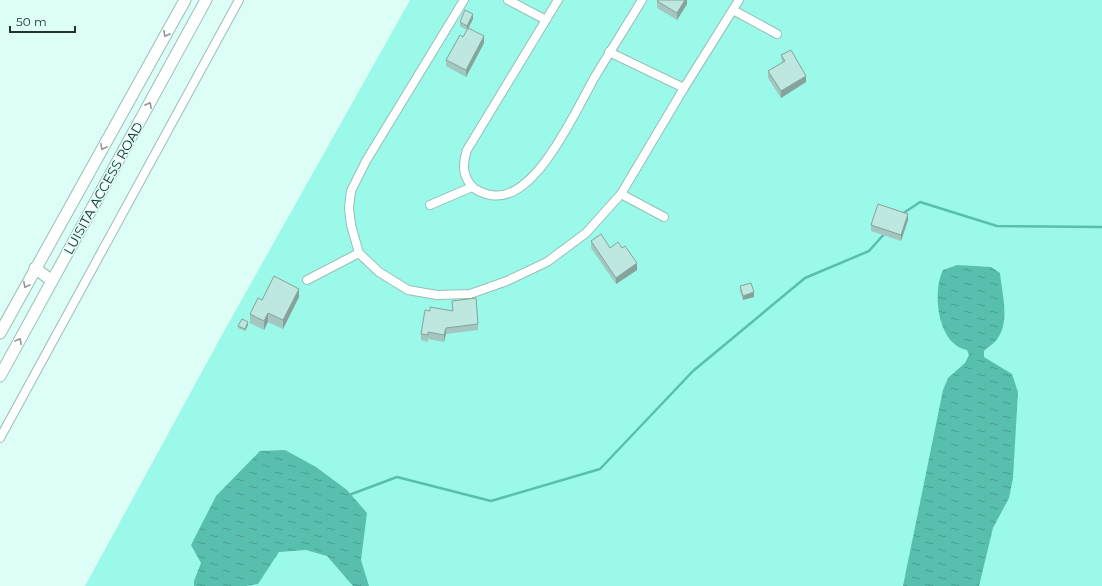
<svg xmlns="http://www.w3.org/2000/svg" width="1102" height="586" font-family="Montserrat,sans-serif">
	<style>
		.grass { fill: #9af9e9 }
		.water { fill: url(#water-ripples) }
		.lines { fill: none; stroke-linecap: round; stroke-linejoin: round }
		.stream { stroke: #58bfaf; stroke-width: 2.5 }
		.minor-casing { stroke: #97bfb7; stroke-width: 10 }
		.secondary-casing { stroke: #97bfb7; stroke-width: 13 }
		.minor { stroke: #fff; stroke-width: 8 }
		.secondary { stroke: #fff; stroke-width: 11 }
		.wall { fill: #a3c7c0 }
		.shaded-wall { fill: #85a29c }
		.building { fill: #bee7df; stroke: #85a29c }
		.oneway { stroke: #909897 }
		.labels { text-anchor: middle; stroke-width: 3; stroke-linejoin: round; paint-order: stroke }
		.street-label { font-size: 13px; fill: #22322f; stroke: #ddfef7 }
	</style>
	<defs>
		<pattern id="water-ripples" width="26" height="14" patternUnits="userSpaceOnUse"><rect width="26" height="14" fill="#58bfaf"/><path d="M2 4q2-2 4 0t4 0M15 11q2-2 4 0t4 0" fill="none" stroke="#489c8f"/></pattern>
	</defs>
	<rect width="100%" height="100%" fill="#ddfef7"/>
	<!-- grass -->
	<polygon class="grass" points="410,0 1102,0 1102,586 85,586 223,333"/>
	<!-- water -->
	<g class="water">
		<path d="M957,265L991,267L1000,273C1002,294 1010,320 998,338C994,344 988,347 984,351V357L1012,374L1018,392L1013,478L1009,498L993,528L979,586H903L943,390L948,378L965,363L969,355L967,350C937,344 932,292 943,270Z"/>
		<polygon points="285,450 316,467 347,490 367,513 361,560 369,586 353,586 327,556 306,550 279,552 258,584 246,586 194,586 194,581 201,563 191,545 216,496 260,451"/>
	</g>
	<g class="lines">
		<!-- stream -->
		<g class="stream">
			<polyline points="902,214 920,202 997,226 1102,227"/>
			<polyline points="349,495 397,477 491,501 600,469 693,371 805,278 869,251 885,233"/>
		</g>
		<defs>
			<g id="minor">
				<polyline points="464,0 366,161 351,191 349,208 351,225 359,253 379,272 408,290 437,295 470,294 507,281 547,262 586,233 621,194 684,88 739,0"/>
				<polyline points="508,0 546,20"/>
				<path d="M558,0L467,150C463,163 462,173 470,184C474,190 484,194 491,195C536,204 577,107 596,75C611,50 627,25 642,0"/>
				<polyline points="733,10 777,34"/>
				<polyline points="609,52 684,88"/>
				<polyline points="621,194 664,217"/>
				<polyline points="430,205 472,187"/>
				<polyline points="307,280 359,253"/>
				<polyline points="0,438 239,0"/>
			</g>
			<g id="secondary">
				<polyline points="35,268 52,281"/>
				<polyline points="0,333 185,0"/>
				<polyline points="0,376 206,0"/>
			</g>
		</defs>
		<!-- minor casing -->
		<use href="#minor" class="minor-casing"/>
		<!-- secondary casing -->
		<use href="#secondary" class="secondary-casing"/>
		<!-- minor -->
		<use href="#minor" class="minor"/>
		<!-- secondary -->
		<use href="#secondary" class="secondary"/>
	</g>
	<!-- wall -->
	<g class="wall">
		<polygon points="687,0 687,4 677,20 657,8 657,1"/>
		<polygon points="473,19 469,28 484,43 466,77 446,66 446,60 463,37 467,30 460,26 460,22"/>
		<polygon points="781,55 806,82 781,98 768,78 768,71 782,63"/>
		<polygon points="908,220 901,241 871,231 871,225"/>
		<polygon points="591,241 610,248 637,270 616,284 591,248"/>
		<polygon points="740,286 754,297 743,300 740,291"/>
		<polygon points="299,297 283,329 268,322 264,330 250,323 250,314 262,300"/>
		<polygon points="452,301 478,324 478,330 446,334 444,342 428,339 428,342 421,340 421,334 430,311 452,311"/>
		<polygon points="248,325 245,331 238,328 238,326"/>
	</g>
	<!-- shaded-wall -->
	<g class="shaded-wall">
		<polygon points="685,0 687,0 687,4 677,20 677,13"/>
		<polygon points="473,14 473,19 467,30 467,26"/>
		<polygon points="484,36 484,43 466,77 466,70"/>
		<polygon points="806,76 806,82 781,98 781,91"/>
		<polygon points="908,214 908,220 901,241 901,235"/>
		<polygon points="637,263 637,270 616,284 616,278"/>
		<polygon points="299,289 299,297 283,329 283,320"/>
		<polygon points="754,292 754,297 743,300 743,296"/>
		<polygon points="268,313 268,322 264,330 264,321"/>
		<polygon points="248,322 248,325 245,331 245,329"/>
		<polygon points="446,328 446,334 444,342 444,335"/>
	</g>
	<!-- building -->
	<g class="building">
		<polygon points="658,0 685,0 677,13 657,1"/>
		<polygon points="465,10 473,14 467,26 460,22"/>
		<polygon points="468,28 484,36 466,70 446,60 460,35 463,37"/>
		<polygon points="791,50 806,76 781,91 768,71 785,61 781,55"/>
		<polygon points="878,204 908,214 901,235 871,225"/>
		<polygon points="601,234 610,248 618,242 622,248 625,246 637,263 616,278 591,241"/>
		<polygon points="274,276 299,289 283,320 268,313 264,321 250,314 258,298 262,300"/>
		<polygon points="751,283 754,292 743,296 740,286"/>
		<polygon points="476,298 478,324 446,328 444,335 428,332 428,335 421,334 425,310 430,311 430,307 453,311 452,301"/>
		<polygon points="242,319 248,322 245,329 238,326"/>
	</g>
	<!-- one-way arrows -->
	<defs><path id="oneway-chevron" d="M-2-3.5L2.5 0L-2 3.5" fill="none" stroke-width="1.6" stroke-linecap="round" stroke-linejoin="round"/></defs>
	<g class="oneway">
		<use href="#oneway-chevron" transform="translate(166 34) rotate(119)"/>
		<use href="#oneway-chevron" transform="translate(149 105) rotate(-61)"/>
		<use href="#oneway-chevron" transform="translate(103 147) rotate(119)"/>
		<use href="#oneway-chevron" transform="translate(26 285) rotate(118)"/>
		<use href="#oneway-chevron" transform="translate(19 341) rotate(-61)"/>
	</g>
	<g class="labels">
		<!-- street labels -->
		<g class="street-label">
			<text transform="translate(103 188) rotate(-61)" y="5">LUISITA ACCESS ROAD</text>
		</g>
	</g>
	<!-- scale -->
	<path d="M10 26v6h65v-6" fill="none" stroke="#22322f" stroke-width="2"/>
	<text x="16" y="26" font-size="12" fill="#22322f" stroke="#ddfef7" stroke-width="3" paint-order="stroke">50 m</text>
</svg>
